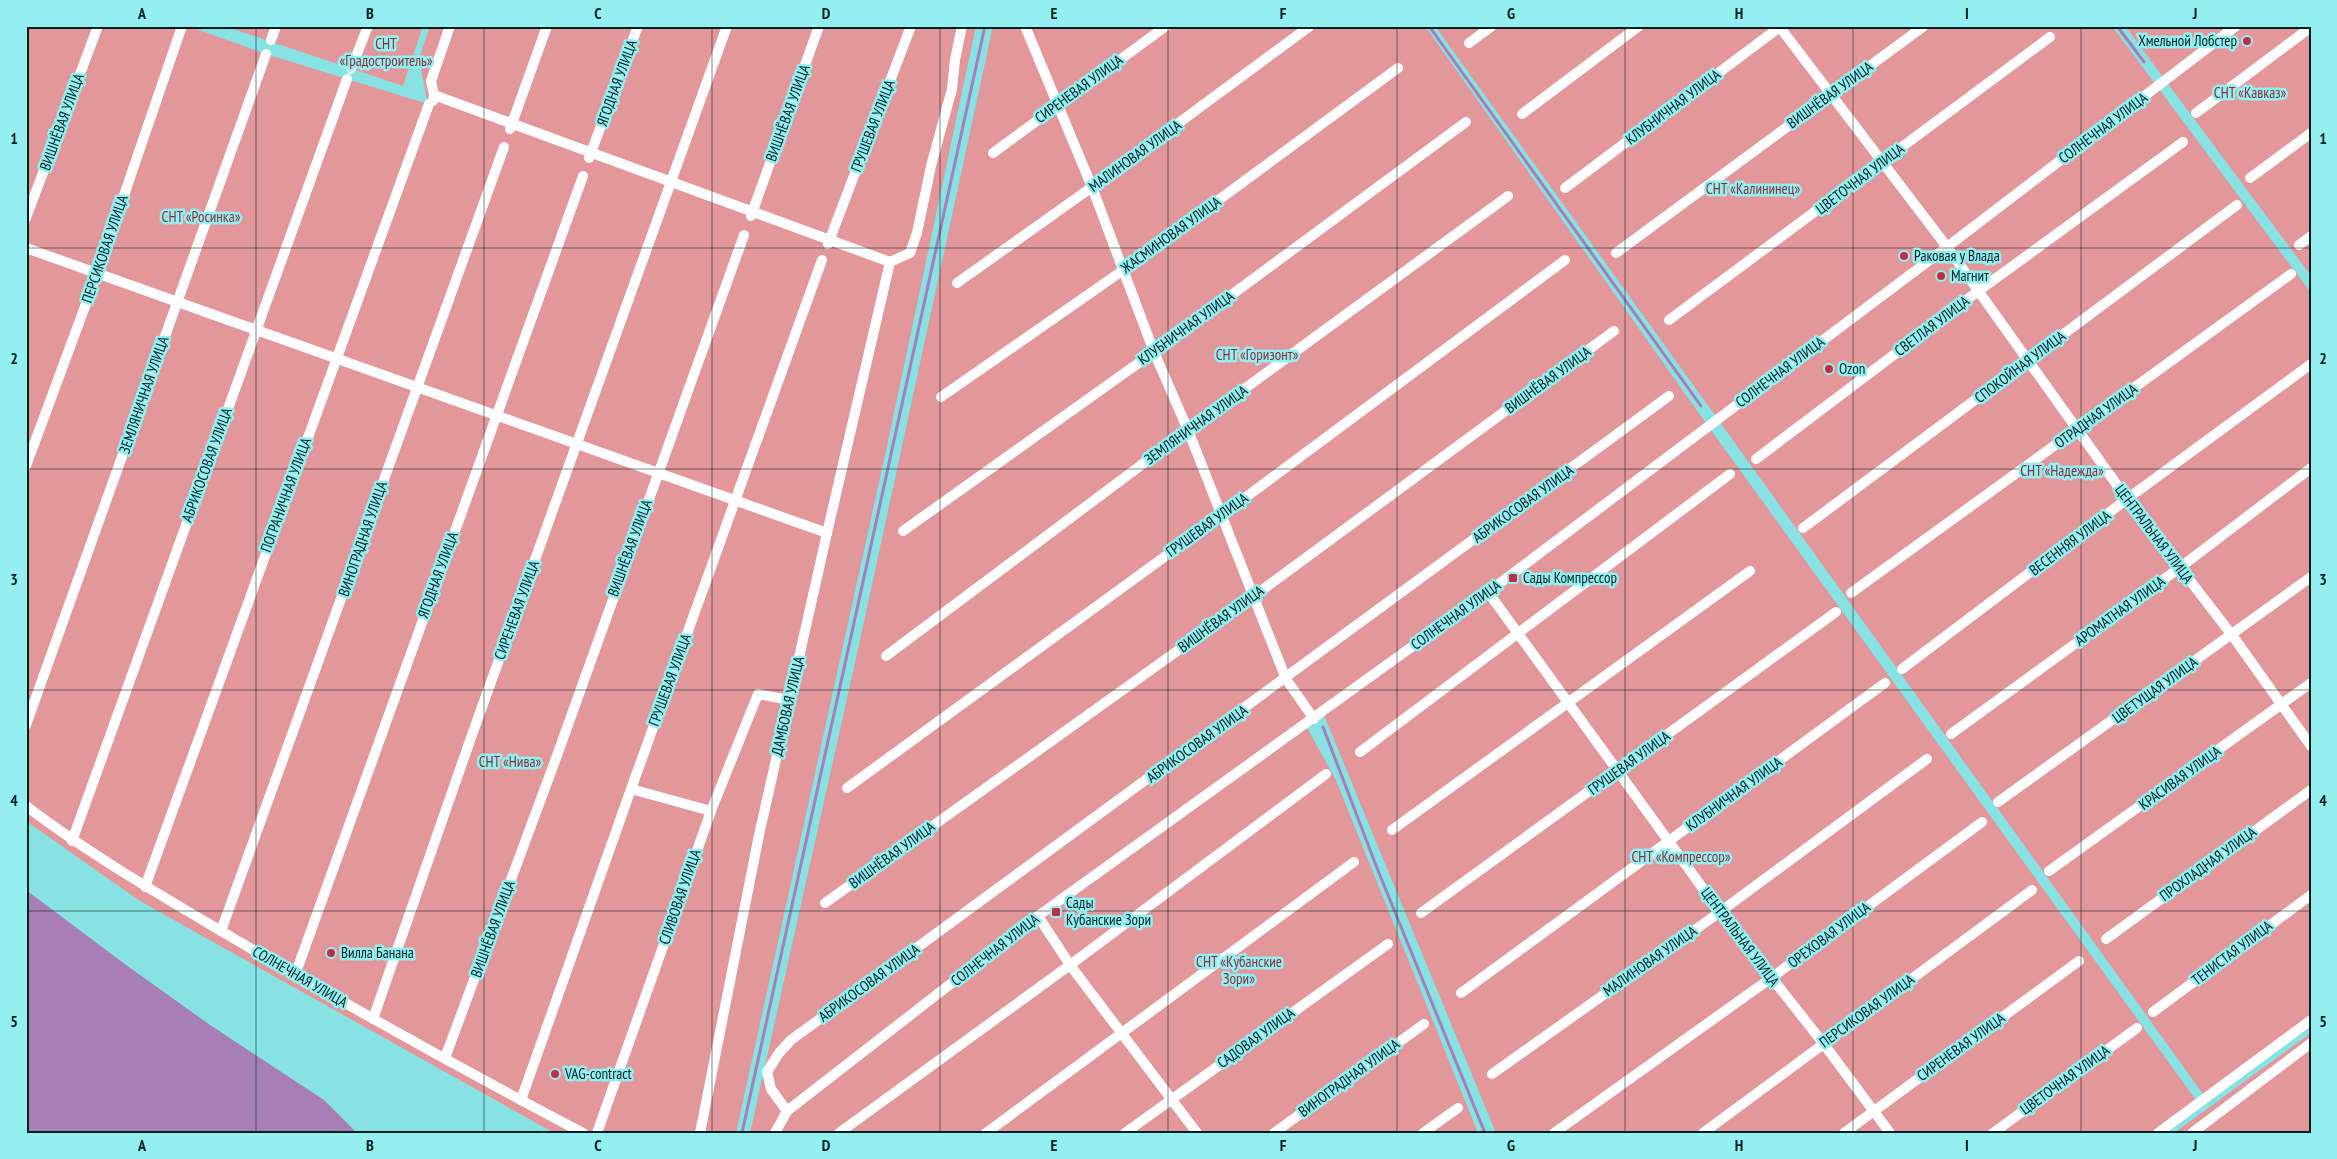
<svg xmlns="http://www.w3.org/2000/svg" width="2337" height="1159" font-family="'PT Sans Narrow',sans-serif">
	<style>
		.green { fill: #e4979a }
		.water { fill: #a77eb5 }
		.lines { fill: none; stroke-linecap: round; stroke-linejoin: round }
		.stream { stroke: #a77eb5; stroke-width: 3 }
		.minor { stroke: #fff; stroke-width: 10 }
		.grid { fill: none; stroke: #032122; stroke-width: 1; stroke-opacity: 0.55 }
		.poi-dot { fill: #bf2e45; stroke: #94eff1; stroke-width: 2 }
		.labels { text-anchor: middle; stroke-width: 5; stroke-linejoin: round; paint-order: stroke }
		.poi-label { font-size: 15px; fill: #032122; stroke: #94eff1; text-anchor: start }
		.park-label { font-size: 15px; fill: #882e38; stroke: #94eff1 }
		.street-label { font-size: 15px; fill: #032122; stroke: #94eff1 }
		.neatline { fill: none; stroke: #032122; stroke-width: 2 }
		.grid-label { font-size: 16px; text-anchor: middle; font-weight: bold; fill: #032122 }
	</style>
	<rect width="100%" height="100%" fill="#87e2e4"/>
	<!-- green -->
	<g class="green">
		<polygon points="26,26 188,26 266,54 428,104 419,59 430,26 976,26 887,446 736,1133 554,1133 140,901 26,821"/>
		<polygon points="224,26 423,26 403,86"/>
		<polygon points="993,26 1425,26 1708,426 2201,1107 2166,1133 1496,1133 1323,713 1306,726 1336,780 1478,1133 750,1133 860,640"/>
		<polygon points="1435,26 2112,26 2311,293 2311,1024 2208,1101"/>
		<polygon points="2125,26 2311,26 2311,276"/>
		<polygon points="2311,1033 2311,1133 2174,1133"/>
	</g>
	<!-- water -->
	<polygon class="water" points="26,890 126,965 210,1025 324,1100 357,1133 26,1133"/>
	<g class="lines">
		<!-- stream -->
		<g class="stream">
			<polyline points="1429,26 1701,406"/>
			<polyline points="2117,26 2144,62"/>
			<polyline points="1323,727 1377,868 1485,1133"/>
			<polyline points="742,1133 985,26"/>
		</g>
		<!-- minor -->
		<g class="minor">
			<polyline points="1025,26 1092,187 1154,352 1188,430 1286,679 1314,719"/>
			<polyline points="1779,26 1947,247 2127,499 2232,635 2311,746"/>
			<polyline points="271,40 276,26"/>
			<polyline points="1469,43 1492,26"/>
			<polyline points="351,69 368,26"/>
			<polyline points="434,95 890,262 910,253 917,233 931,166 952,89 955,60 962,26"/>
			<polyline points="433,101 434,95 431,81 450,26"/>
			<polyline points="2196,113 2311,27"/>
			<polyline points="1522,114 1639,26"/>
			<polyline points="510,129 547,26"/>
			<polyline points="993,153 1166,26"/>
			<polyline points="589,158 638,26"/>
			<polyline points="2250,178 2311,133"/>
			<polyline points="1565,188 1781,26"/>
			<polyline points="751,216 819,26"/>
			<polyline points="26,218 98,26"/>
			<polyline points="828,244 911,26"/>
			<polyline points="2299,245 2311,236"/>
			<polyline points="26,248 827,533"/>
			<polyline points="1616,253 1924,26"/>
			<polyline points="957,283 1092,187 1310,26"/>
			<polyline points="1669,320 2050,37"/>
			<polyline points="941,397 1122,271 1398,68"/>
			<polyline points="1756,459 1977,292 2183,142"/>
			<polyline points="26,466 97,274 182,26"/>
			<polyline points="1803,528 2237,205"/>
			<polyline points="903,531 1154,352 1466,122"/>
			<polyline points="1488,592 1720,912 1823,1043 1890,1133"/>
			<polyline points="1851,593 2291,274"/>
			<polyline points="886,656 1188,430 1508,196"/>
			<polyline points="1902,669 2127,499 2311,364"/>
			<polyline points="26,725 266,54"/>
			<polyline points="1951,734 2178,569 2311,468"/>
			<polyline points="1360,752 1730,474"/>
			<polyline points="847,788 1222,515 1565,260"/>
			<polyline points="631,789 711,811"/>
			<polyline points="1998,802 2311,577"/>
			<path d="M26,806C92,856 162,896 233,938C348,1006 465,1071 583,1133"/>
			<polyline points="1392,830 1750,571"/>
			<polyline points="72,841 347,79"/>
			<polyline points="2049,871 2311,683"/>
			<polyline points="145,887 429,104"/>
			<polyline points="825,903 1254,596 1614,331"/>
			<polyline points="1421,913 1836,612"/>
			<polyline points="1038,916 1070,965 1197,1133"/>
			<polyline points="221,931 504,147"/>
			<polyline points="2106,939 2311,790"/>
			<polyline points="295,975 583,176"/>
			<polyline points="1461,993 1885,683"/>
			<polyline points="2153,1012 2311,895"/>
			<polyline points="373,1019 473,732 727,26"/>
			<polyline points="445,1058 555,761 744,235"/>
			<polyline points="1492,1074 1720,912 1927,759"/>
			<polyline points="521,1100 631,789 822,260"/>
			<polyline points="787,1111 771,1089 767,1072 779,1053 791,1040 1669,396"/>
			<polyline points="597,1133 711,811 758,694 789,700"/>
			<polyline points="700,1133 759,835 827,533 890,262"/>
			<polyline points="775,1133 787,1111 1038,916 1488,592 1947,247 2236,26"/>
			<polyline points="839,1133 1070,965 1326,774"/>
			<polyline points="986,1133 1354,862"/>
			<polyline points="1125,1133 1388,944"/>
			<polyline points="1274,1133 1424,1024"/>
			<polyline points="1423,1133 1458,1108"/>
			<polyline points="1554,1133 1771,978 1982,822"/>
			<polyline points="1703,1133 2032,890"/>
			<polyline points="1844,1133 2079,961"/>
			<polyline points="1993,1133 2137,1028"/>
			<polyline points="2158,1133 2311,1020"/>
			<polyline points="2192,1133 2311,1043"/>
		</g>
	</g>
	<!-- grid -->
	<path class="grid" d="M256,26V1133M484,26V1133M712,26V1133M940,26V1133M1168,26V1133M1397,26V1133M1625,26V1133M1853,26V1133M2081,26V1133M26,248H2311M26,469H2311M26,690H2311M26,911H2311"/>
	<!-- markers -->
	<g class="poi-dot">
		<circle cx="2247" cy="41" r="5"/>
		<circle cx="1904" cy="256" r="5"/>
		<circle cx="1941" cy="276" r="5"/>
		<circle cx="1829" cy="369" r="5"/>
		<rect x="1508" y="573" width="10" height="10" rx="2.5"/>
		<rect x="1051" y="907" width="10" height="10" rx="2.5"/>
		<circle cx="331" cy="953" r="5"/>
		<circle cx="555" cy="1074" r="5"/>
	</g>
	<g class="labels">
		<!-- poi labels -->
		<g class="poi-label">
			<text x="2237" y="46" text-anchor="end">Хмельной Лобстер</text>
			<text x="1914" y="261">Раковая у Влада</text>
			<text x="1951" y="281">Магнит</text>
			<text x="1839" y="374">Ozon</text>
			<text x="1523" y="583">Сады Компрессор</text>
			<text x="1066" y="908">Сады<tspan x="1066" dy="17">Кубанские Зори</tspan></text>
			<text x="341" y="958">Вилла Банана</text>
			<text x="565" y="1079">VAG-contract</text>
		</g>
		<!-- park labels -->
		<g class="park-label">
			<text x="386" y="49">СНТ<tspan x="386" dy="17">«Градостроитель»</tspan></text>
			<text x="2250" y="98">СНТ «Кавказ»</text>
			<text x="1753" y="194">СНТ «Калининец»</text>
			<text x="201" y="222">СНТ «Росинка»</text>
			<text x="1257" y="360">СНТ «Горизонт»</text>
			<text x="2062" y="476">СНТ «Надежда»</text>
			<text x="510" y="767">СНТ «Нива»</text>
			<text x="1681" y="862">СНТ «Компрессор»</text>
			<text x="1239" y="967">СНТ «Кубанские<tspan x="1239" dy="17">Зори»</tspan></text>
		</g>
		<!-- street labels -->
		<g class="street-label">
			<text transform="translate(617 83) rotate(-70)" y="5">ЯГОДНАЯ УЛИЦА</text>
			<text transform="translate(1079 89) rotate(-36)" y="5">СИРЕНЕВАЯ УЛИЦА</text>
			<text transform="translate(1830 95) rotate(-36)" y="5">ВИШНЁВАЯ УЛИЦА</text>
			<text transform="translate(1673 107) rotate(-37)" y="5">КЛУБНИЧНАЯ УЛИЦА</text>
			<text transform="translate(788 113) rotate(-70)" y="5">ВИШНЁВАЯ УЛИЦА</text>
			<text transform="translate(62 122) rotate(-70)" y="5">ВИШНЁВАЯ УЛИЦА</text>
			<text transform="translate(873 126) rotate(-69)" y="5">ГРУШЕВАЯ УЛИЦА</text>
			<text transform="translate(2103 128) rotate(-37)" y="5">СОЛНЕЧНАЯ УЛИЦА</text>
			<text transform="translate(1135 156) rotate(-36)" y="5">МАЛИНОВАЯ УЛИЦА</text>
			<text transform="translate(1860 179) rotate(-37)" y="5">ЦВЕТОЧНАЯ УЛИЦА</text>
			<text transform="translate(1171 235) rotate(-36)" y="5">ЖАСМИНОВАЯ УЛИЦА</text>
			<text transform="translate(105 249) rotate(-71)" y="5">ПЕРСИКОВАЯ УЛИЦА</text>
			<text transform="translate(1932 326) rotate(-37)" y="5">СВЕТЛАЯ УЛИЦА</text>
			<text transform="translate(1186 328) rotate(-36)" y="5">КЛУБНИЧНАЯ УЛИЦА</text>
			<text transform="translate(2020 367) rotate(-37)" y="5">СПОКОЙНАЯ УЛИЦА</text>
			<text transform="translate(1780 372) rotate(-37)" y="5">СОЛНЕЧНАЯ УЛИЦА</text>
			<text transform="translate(1548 380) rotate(-36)" y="5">ВИШНЁВАЯ УЛИЦА</text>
			<text transform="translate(144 395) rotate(-71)" y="5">ЗЕМЛЯНИЧНАЯ УЛИЦА</text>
			<text transform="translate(2096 416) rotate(-36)" y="5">ОТРАДНАЯ УЛИЦА</text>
			<text transform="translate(1196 425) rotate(-36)" y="5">ЗЕМЛЯНИЧНАЯ УЛИЦА</text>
			<text transform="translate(207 465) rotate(-70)" y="5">АБРИКОСОВАЯ УЛИЦА</text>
			<text transform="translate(286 495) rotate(-70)" y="5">ПОГРАНИЧНАЯ УЛИЦА</text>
			<text transform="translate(1523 504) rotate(-36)" y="5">АБРИКОСОВАЯ УЛИЦА</text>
			<text transform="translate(1207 525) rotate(-36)" y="5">ГРУШЕВАЯ УЛИЦА</text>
			<text transform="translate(2154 534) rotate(53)" y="5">ЦЕНТРАЛЬНАЯ УЛИЦА</text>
			<text transform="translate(363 539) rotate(-71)" y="5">ВИНОГРАДНАЯ УЛИЦА</text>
			<text transform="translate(2070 543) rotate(-37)" y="5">ВЕСЕННЯЯ УЛИЦА</text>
			<text transform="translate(630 548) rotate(-70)" y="5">ВИШНЁВАЯ УЛИЦА</text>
			<text transform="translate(438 575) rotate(-70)" y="5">ЯГОДНАЯ УЛИЦА</text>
			<text transform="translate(517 610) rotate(-70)" y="5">СИРЕНЕВАЯ УЛИЦА</text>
			<text transform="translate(2120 611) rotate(-36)" y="5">АРОМАТНАЯ УЛИЦА</text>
			<text transform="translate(1456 615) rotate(-36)" y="5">СОЛНЕЧНАЯ УЛИЦА</text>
			<text transform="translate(1221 619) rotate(-36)" y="5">ВИШНЁВАЯ УЛИЦА</text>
			<text transform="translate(670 680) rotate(-70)" y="5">ГРУШЕВАЯ УЛИЦА</text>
			<text transform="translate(2155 690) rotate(-36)" y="5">ЦВЕТУЩАЯ УЛИЦА</text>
			<text transform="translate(788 706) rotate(-77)" y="5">ДАМБОВАЯ УЛИЦА</text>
			<text transform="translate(1197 744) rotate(-36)" y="5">АБРИКОСОВАЯ УЛИЦА</text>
			<text transform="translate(1629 763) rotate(-36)" y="5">ГРУШЕВАЯ УЛИЦА</text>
			<text transform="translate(2180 778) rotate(-36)" y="5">КРАСИВАЯ УЛИЦА</text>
			<text transform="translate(1734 794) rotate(-36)" y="5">КЛУБНИЧНАЯ УЛИЦА</text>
			<text transform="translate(892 855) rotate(-36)" y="5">ВИШНЁВАЯ УЛИЦА</text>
			<text transform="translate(2208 864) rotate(-36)" y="5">ПРОХЛАДНАЯ УЛИЦА</text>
			<text transform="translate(680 897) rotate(-71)" y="5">СЛИВОВАЯ УЛИЦА</text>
			<text transform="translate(493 929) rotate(-70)" y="5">ВИШНЁВАЯ УЛИЦА</text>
			<text transform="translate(1829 935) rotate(-37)" y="5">ОРЕХОВАЯ УЛИЦА</text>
			<text transform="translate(1740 937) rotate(53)" y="5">ЦЕНТРАЛЬНАЯ УЛИЦА</text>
			<text transform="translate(995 950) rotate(-38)" y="5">СОЛНЕЧНАЯ УЛИЦА</text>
			<text transform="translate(2232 953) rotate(-37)" y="5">ТЕНИСТАЯ УЛИЦА</text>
			<text transform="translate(1650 961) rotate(-35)" y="5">МАЛИНОВАЯ УЛИЦА</text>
			<text transform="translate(300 977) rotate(30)" y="5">СОЛНЕЧНАЯ УЛИЦА</text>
			<text transform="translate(869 983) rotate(-36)" y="5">АБРИКОСОВАЯ УЛИЦА</text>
			<text transform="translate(1867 1011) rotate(-36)" y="5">ПЕРСИКОВАЯ УЛИЦА</text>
			<text transform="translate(1256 1038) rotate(-36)" y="5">САДОВАЯ УЛИЦА</text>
			<text transform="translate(1961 1047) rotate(-36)" y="5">СИРЕНЕВАЯ УЛИЦА</text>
			<text transform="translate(1349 1078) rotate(-36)" y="5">ВИНОГРАДНАЯ УЛИЦА</text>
			<text transform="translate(2065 1080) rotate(-36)" y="5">ЦВЕТОЧНАЯ УЛИЦА</text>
		</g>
	</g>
	<!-- border -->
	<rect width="2337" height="1159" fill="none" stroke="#94eff1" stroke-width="55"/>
	<rect x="28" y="28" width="2282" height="1104" class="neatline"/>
	<g class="grid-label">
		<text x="142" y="19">A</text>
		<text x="370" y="19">B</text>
		<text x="598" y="19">C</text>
		<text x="826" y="19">D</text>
		<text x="1054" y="19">E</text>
		<text x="1283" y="19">F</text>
		<text x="1511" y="19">G</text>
		<text x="1739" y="19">H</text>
		<text x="1967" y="19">I</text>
		<text x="2195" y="19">J</text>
		<text x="14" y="144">1</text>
		<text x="2323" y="144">1</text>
		<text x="14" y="364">2</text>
		<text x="2323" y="364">2</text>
		<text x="14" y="585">3</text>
		<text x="2323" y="585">3</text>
		<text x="14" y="806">4</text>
		<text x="2323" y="806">4</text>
		<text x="14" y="1027">5</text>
		<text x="2323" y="1027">5</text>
		<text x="142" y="1151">A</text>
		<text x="370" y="1151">B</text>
		<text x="598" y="1151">C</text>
		<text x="826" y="1151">D</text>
		<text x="1054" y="1151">E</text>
		<text x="1283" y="1151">F</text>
		<text x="1511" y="1151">G</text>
		<text x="1739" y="1151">H</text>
		<text x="1967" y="1151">I</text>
		<text x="2195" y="1151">J</text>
	</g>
</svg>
